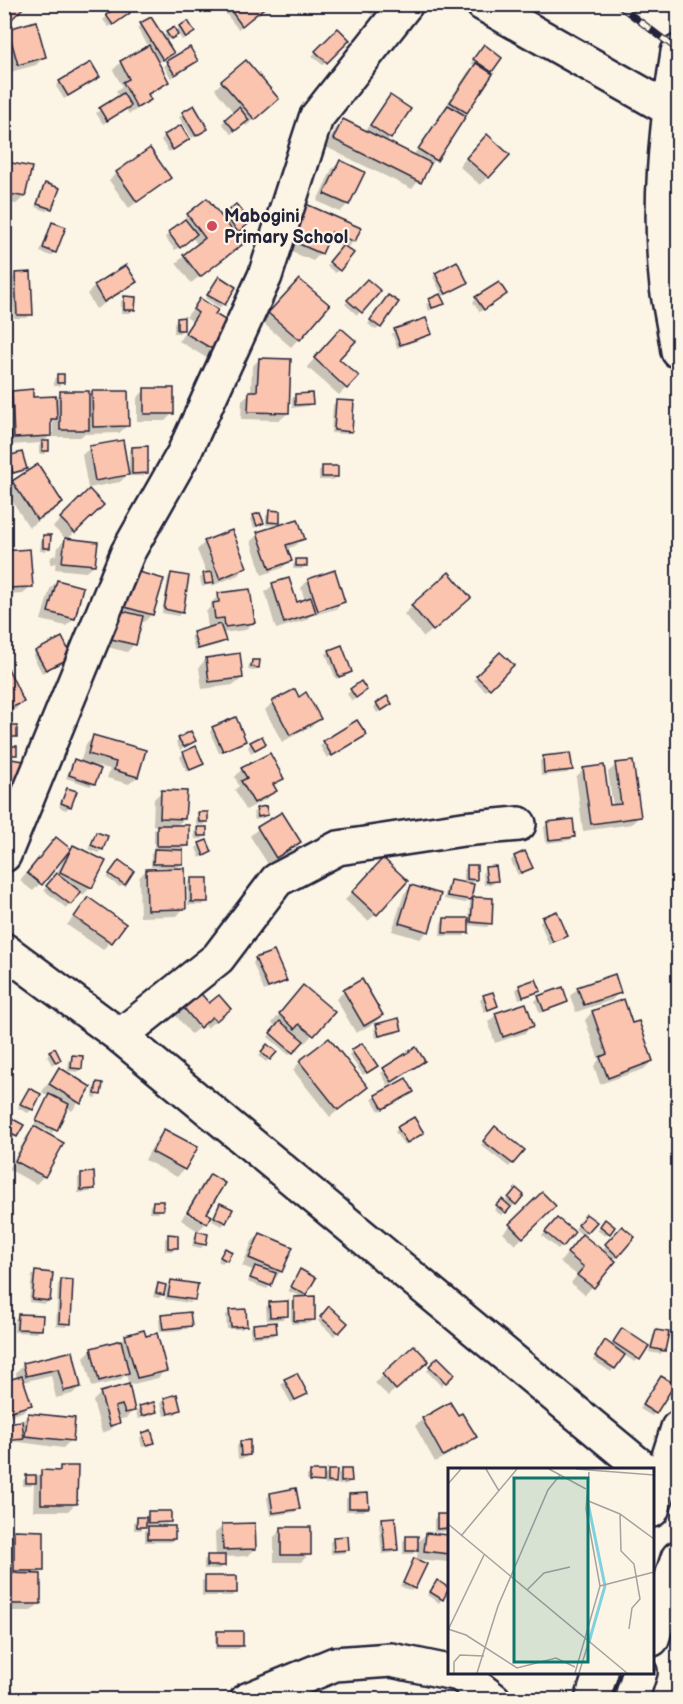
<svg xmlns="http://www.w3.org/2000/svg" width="683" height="1704" font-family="'Balsamiq Sans',sans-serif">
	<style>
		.shadow { fill: #0003; fill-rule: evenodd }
		.building { fill: #fbc4ae; stroke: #22223b; stroke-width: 1.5 }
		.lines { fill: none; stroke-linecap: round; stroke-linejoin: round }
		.minor-casing { stroke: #22223b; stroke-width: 38 }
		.minor { stroke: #fcf5e5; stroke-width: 33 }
		.rail-casing { stroke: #22223b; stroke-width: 7 }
		.rail { stroke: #fcf5e5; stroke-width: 4.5; stroke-dasharray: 14; stroke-linecap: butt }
		.poi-dot { fill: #d1495b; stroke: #fcf5e5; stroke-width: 2 }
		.labels { text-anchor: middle; stroke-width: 4.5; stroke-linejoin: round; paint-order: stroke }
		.poi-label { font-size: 18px; font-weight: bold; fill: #22223b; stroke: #fcf5e5; text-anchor: start }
		.inset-river { fill: none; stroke: #81d0de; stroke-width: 3 }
		.inset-road { fill: none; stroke: #a5a1a1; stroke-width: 1.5 }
		.view { fill: #0f766e; fill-opacity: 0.15; stroke: #0f766e; stroke-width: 3 }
		.inset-edge { fill: none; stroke: #22223b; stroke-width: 3 }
	</style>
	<rect width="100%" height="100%" fill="#fcf5e5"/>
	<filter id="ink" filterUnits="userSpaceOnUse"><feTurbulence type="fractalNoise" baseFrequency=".0167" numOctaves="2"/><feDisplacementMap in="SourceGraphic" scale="12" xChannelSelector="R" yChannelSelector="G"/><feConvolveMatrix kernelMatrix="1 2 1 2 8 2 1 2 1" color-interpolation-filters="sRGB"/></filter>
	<g filter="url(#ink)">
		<!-- shadow -->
		<g class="shadow">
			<polygon points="228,4 259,12 238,29 223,10"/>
			<polygon points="357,4 387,4 376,18"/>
			<polygon points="122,5 124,16 109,27 103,20"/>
			<polygon points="150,19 162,37 167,33 175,32 180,27 190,35 182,40 178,33 165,42 169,56 157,63 168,82 160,89 147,96 149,99 141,107 129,114 126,109 103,124 96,113 119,97 116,91 122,86 113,70 121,62 149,47 137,28"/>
			<polygon points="338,30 348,40 323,65 312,56"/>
			<polygon points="8,31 44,57 36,65 10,72 4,52 4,34"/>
			<polygon points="480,50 491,71 435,160 412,189 326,147 336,128 343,121 365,131 383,105 390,97 390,138 386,142 413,156 468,72 475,66 471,63"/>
			<polygon points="167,62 193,64 171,78 164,66"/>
			<polygon points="98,77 64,99 56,86 60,82"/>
			<polygon points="222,82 269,107 246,126 244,123 231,134 222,123 234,113 215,89"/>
			<polygon points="193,107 202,132 192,138 179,117"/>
			<polygon points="165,136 189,139 169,152 161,140"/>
			<polygon points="480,144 508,155 480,185 459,166"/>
			<polygon points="340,162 348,204 340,212 317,201 332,169"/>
			<polygon points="7,163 24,197 16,204 4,202 4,166"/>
			<polygon points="117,173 169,178 129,208 109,180"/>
			<polygon points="45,184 51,208 47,211 35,207 42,188"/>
			<polygon points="306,206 354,241 346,249 339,270 335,273 327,266 343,247 326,240 321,253 313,261 283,248 298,213"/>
			<polygon points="188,215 221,218 225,215 245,226 234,235 233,251 191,283 176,263 198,245 192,237 175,250 165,237 181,224 181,222"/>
			<polygon points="53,224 64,228 55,253 51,256 40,252 49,228"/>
			<polygon points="126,267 135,281 127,289 96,309 87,294 95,286"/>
			<polygon points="16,274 31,314 27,318 14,318 12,278"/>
			<polygon points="436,274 466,283 440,298 443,303 429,311 426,304 442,295 433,277"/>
			<polygon points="216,281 234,287 220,308 205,298"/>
			<polygon points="367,281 379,291 357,315 345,304"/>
			<polygon points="291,288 328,306 291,347 262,322"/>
			<polygon points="501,297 480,312 473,302 476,299"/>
			<polygon points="125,298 133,310 130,313 121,313 121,301"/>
			<polygon points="200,300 213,315 233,327 210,360 179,341 192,321 186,317"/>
			<polygon points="385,300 380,327 376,330 368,324"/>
			<polygon points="178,319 183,330 179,333 174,333 174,323"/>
			<polygon points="395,330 431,334 427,337 397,348 392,334"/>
			<polygon points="334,337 337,359 346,388 339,395 307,367"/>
			<polygon points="259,359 288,413 280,420 241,419 242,400 251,392 252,367"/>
			<polygon points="57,376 63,382 59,386 54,386 54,379"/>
			<polygon points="145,390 173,413 165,421 137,421 137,398"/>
			<polygon points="13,392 32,399 56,397 61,393 88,398 93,393 127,426 119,433 84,434 80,437 53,437 53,421 49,424 50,436 43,442 48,451 44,454 39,454 39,446 41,443 10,445 4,453 4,434 7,434 5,400"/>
			<polygon points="295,395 311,403 308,406 292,408 292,399"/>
			<polygon points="336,401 351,431 347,434 331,433 333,405"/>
			<polygon points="90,448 127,473 129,472 129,452 132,448 147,473 143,476 129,476 129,473 120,482 88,488 82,455"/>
			<polygon points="8,457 26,468 22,472 10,475 5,461"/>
			<polygon points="38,466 61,503 54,511 29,527 5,490 13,483"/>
			<polygon points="323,467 336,477 332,480 319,480 319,471"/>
			<polygon points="89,492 102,505 67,540 94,565 86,572 55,569 56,562 54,564 50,564 51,557 57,554 58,547 66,539 53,527"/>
			<polygon points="270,512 278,522 275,525 266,525 266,516"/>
			<polygon points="254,516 262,523 254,528 251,519"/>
			<polygon points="258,534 303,538 295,546 286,549 290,561 282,568 262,575 251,541"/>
			<polygon points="44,536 49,548 45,551 40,551 41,540"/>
			<polygon points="205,542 246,567 238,575 212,586 211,584 202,587 200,578 207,574 197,550"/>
			<polygon points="4,552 31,586 23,594 4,595"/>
			<polygon points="296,561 305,566 302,569 293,569 293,565"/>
			<path d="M334,572L343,602L336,609L310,616L306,620L276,629L265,592L273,585L296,604L305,601L301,588L308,580ZM336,603V607L311,615L310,612Z"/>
			<polygon points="171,574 182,612 178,616 162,613 168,578"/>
			<polygon points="449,574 462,606 424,637 404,614"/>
			<polygon points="123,579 152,614 144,622 140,621 134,644 127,652 100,645"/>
			<polygon points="57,581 74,619 66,626 41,620 50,589"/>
			<polygon points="219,595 253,622 245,630 222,633 224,641 221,644 195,651 191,636 194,633 208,629 206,612 211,606 211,603"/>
			<polygon points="330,651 350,672 347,675 336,679 326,654"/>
			<polygon points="36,652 66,660 42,673 33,656"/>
			<polygon points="500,654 511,665 486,691 474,680"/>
			<polygon points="206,659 242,678 234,685 202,689 199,667"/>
			<polygon points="252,662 258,667 254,671 248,670 249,665"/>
			<polygon points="4,663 22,702 15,710 4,714"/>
			<polygon points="360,683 362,694 352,701 347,694"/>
			<polygon points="294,691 298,699 319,719 312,726 282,742 265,710 273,702"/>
			<polygon points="377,704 390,704 377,713 374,707"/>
			<polygon points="357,722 363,736 327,758 320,746"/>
			<polygon points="9,728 15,736 12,740 5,740 5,731"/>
			<polygon points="213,728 244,740 241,744 219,753 210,732"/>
			<polygon points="94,737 137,777 129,784 107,778 110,769 87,763 94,783 90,786 66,778 71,765 75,761 80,763 86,744"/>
			<polygon points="179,739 195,740 180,750 176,742"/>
			<polygon points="251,743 264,744 251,753 248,747"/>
			<polygon points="9,748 15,754 9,760 22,762 9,803 4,802 4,759 5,751"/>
			<polygon points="184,753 202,764 187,772 180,757"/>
			<polygon points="543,758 571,769 567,773 541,776 540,761"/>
			<polygon points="616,765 639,816 632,824 583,831 576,777 584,769 608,807 613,806 608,772"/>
			<polygon points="242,769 282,778 273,787 275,791 268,798 246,810 235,790 239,786 235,777"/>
			<polygon points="67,790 70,806 66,810 59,807 64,793"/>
			<polygon points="162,791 184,819 176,826 187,846 182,849 181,864 176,869 184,908 177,916 140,917 139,878 146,870 167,870 167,867 151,867 151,854 154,851 154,830 158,826 153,825 154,799"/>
			<polygon points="257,809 266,815 263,818 255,820 253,813"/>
			<polygon points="199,814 207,821 203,825 196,825 196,817"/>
			<polygon points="548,824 574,836 570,840 546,843 544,827"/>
			<polygon points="198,828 206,835 202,839 195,839 194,832"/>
			<polygon points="258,829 299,842 292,850 268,864 250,836"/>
			<polygon points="97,833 102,849 98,853 88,849"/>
			<polygon points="56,839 70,850 74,847 91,887 83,895 79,892 66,908 44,890 54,878 66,855 33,891 20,881"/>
			<polygon points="200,845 210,852 200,858 196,848"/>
			<polygon points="514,857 531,867 518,875 511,861"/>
			<polygon points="116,866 124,884 120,887 107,878"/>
			<polygon points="467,866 475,879 469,885 469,899 466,903 444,899 447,885 451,882 464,884 464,870"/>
			<polygon points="376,868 376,914 368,921 345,900"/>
			<polygon points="486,869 496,880 493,884 484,885 483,872"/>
			<polygon points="192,880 206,901 203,905 188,905 188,883"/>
			<polygon points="411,886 428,931 420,939 392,931 404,894"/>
			<polygon points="474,898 490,923 487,927 468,925 467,932 464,936 440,936 441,923 444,919 469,920 470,902"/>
			<polygon points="88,899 124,924 103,950 67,925"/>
			<polygon points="543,918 567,936 549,945 540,922"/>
			<polygon points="256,959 285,980 281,984 264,991 253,963"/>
			<polygon points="361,981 382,1015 374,1023 356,1033 336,999 344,992"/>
			<polygon points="519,986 539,990 535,994 519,999 516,990"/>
			<polygon points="578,988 619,992 612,1000 576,1012 570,996"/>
			<polygon points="296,995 332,1012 305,1043 302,1040 289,1055 268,1037 277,1027 272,1023"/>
			<polygon points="484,997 497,1006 484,1012 480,1000"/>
			<polygon points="539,997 567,1002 563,1005 540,1013 535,1001"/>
			<polygon points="181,1005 208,1006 229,1009 207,1028 204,1024 191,1034 173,1012"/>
			<polygon points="592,1012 652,1061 644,1069 600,1084 594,1066 599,1060 585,1020"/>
			<polygon points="496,1015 533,1025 525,1033 495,1043 488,1022"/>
			<polygon points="377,1026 400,1029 397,1033 376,1038 374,1029"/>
			<polygon points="267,1046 275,1052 266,1062 259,1056"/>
			<polygon points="415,1049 420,1064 388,1085 381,1073"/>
			<polygon points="352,1051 372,1070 363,1075 349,1055"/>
			<polygon points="50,1052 59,1060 52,1065 47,1056"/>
			<polygon points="73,1057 81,1069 77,1072 68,1071 69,1060"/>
			<polygon points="300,1062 358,1094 330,1117 293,1070"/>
			<polygon points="60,1069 89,1088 72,1111 66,1107 52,1133 34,1125 49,1097 42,1092 52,1077"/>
			<polygon points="98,1084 99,1094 96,1098 93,1097 94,1087"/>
			<polygon points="29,1089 32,1109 28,1113 18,1108"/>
			<polygon points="412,1092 379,1111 372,1099 376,1096"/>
			<polygon points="4,1125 16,1136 12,1139 4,1135"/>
			<polygon points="34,1128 62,1143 44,1176 36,1184 8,1169 27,1136"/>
			<polygon points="398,1128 422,1133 404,1145 395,1132"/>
			<polygon points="165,1131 184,1169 177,1177 145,1160 157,1138"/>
			<polygon points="492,1132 523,1150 509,1167 481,1145"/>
			<polygon points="81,1175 93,1189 90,1192 78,1193 78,1178"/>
			<polygon points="210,1176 205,1214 206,1223 198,1231 181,1220 185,1213 202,1222 202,1219 187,1210 202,1184"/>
			<polygon points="512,1193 515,1204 512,1207 510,1206 501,1215 494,1210 502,1201 504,1203"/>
			<polygon points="542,1194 554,1206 515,1245 503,1233"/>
			<polygon points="153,1202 161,1209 158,1213 149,1213 150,1206"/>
			<polygon points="221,1205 225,1222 222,1226 212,1221"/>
			<polygon points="583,1219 586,1232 583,1236 575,1229"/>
			<polygon points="605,1221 609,1233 605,1236 597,1230"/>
			<polygon points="554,1223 562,1246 558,1249 542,1236"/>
			<polygon points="622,1228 633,1237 585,1295 571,1283 577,1275 560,1262 575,1244 601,1251"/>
			<polygon points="198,1233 205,1244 201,1248 192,1246 194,1237"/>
			<polygon points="260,1234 281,1271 267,1289 248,1282 253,1270 242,1266 252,1242"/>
			<polygon points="169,1236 176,1248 173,1251 165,1251 165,1239"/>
			<polygon points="225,1250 226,1260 222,1263 218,1261"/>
			<polygon points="300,1271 305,1294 302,1297 288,1291"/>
			<polygon points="36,1273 49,1301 45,1304 29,1302 32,1276"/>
			<polygon points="61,1281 70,1323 66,1327 56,1326 58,1284"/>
			<polygon points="171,1281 194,1299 190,1303 165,1299 168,1285"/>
			<polygon points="159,1285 163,1294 159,1298 153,1297 155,1289"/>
			<polygon points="295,1298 313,1320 310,1323 291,1324 291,1302"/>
			<polygon points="270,1303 287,1316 283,1319 267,1320 266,1307"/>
			<polygon points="329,1308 346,1323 334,1336 318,1321"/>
			<polygon points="230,1312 246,1325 242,1329 227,1329 226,1315"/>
			<polygon points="18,1315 41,1329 37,1333 14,1332 15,1319"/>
			<polygon points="162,1316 190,1326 187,1329 160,1332 159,1320"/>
			<polygon points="254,1325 276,1333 272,1336 251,1338 250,1329"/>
			<polygon points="656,1331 664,1351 660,1354 649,1352 653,1335"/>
			<polygon points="619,1334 638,1359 635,1362 624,1355 611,1372 593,1360 602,1346 610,1346"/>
			<polygon points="126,1336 165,1370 158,1378 129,1385 126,1374 120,1380 92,1387 84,1357 92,1349 120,1342"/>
			<polygon points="414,1347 419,1368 388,1396 375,1383"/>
			<polygon points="72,1353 80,1387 72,1394 56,1398 51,1375 23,1382 30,1405 22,1412 4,1418 4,1383 17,1379 16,1372 24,1364"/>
			<polygon points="438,1359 453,1374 441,1386 427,1371"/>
			<polygon points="285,1381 306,1394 291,1403 281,1384"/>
			<polygon points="658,1381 655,1413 652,1416 640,1409"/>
			<polygon points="101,1393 134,1410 126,1418 117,1420 118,1423 110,1430 102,1433 93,1401"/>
			<polygon points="164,1399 179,1410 176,1414 164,1416 161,1403"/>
			<polygon points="140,1408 155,1412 152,1415 138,1419 136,1411"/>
			<polygon points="28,1415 71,1440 63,1448 19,1442 4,1443 19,1441 21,1423"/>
			<polygon points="457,1417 475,1437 467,1445 435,1462 415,1426 423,1419"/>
			<polygon points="143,1434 153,1442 150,1446 142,1447 140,1438"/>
			<polygon points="241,1442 249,1455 245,1458 238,1459 237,1446"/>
			<polygon points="61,1467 76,1503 68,1511 33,1511 34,1483 31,1486 23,1486 23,1480 27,1477 36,1477 42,1472 56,1472"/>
			<polygon points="342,1471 350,1481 347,1484 338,1485 338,1474"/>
			<polygon points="311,1472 323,1477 329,1472 335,1482 331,1485 325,1485 325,1479 322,1483 322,1480 307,1480 307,1476"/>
			<polygon points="270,1494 298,1508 295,1512 270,1516 267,1498"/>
			<polygon points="350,1495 367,1507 364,1511 346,1511 346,1499"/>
			<polygon points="169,1512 168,1523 168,1521 141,1522 141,1525 167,1524 164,1527 174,1527 174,1538 170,1542 145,1542 145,1531 151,1526 145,1526 141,1530 134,1530 134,1522 137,1518 145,1518 148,1513"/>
			<polygon points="449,1515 449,1531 434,1532 434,1519 437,1516"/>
			<polygon points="383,1520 397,1549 393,1553 382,1554 379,1523"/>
			<polygon points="223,1526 254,1549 247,1556 224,1557 224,1566 220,1569 204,1569 204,1560 208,1557 216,1557 215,1533"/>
			<polygon points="282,1529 309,1554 301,1562 274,1562 274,1537"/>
			<polygon points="14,1532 42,1570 39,1574 39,1604 31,1611 4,1611 6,1540"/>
			<polygon points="426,1534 449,1537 449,1562 417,1559 418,1548 413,1554 403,1554 403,1541 407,1537 416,1544"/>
			<polygon points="334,1539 348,1549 344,1553 331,1554 330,1542"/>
			<polygon points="414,1560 414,1588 411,1591 400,1586"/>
			<polygon points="206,1578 235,1592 232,1596 202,1596 202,1581"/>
			<polygon points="437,1582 448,1589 439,1603 427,1595"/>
			<polygon points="218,1632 242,1646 238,1649 215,1649 215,1636"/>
		</g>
		<!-- building -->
		<g class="building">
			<polygon points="4,4 26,5 4,27"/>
			<polygon points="120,4 124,4 130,13 113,25 106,15"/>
			<polygon points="226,4 261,4 264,8 242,26"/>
			<polygon points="365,4 388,4 381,15"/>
			<polygon points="151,17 174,53 163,60 140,23"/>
			<polygon points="36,21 46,57 18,65 8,29"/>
			<polygon points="188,21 195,32 186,38 179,26"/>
			<polygon points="174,27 178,35 171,39 166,32"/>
			<polygon points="338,28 350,40 327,63 315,51"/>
			<polygon points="484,44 502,58 492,72 473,59"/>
			<polygon points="149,45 169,82 148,94 151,100 137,108 123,82 129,79 120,61"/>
			<polygon points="190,47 198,61 175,75 166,61"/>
			<polygon points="246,60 279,99 255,120 221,81"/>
			<polygon points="91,62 100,77 68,96 59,81"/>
			<polygon points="476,63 493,74 467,113 450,102"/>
			<polygon points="123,93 131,106 107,121 99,108"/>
			<polygon points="390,95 411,109 391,139 370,125"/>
			<polygon points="194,105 208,129 196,136 182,112"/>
			<polygon points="448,105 466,116 437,161 418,149"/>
			<polygon points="239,107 249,120 235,131 225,119"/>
			<polygon points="343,119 431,163 421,183 333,139"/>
			<polygon points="181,125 190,139 173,150 164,135"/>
			<polygon points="487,134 510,155 489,178 466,158"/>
			<polygon points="150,148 171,178 137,202 116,172"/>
			<polygon points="340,160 365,172 349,205 324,194"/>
			<polygon points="7,162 32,167 25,197 4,193 4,172"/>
			<polygon points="45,183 60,188 52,209 37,204"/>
			<polygon points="207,198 243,244 200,277 183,255 205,238 187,214"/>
			<polygon points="236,204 251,222 238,232 224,214"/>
			<polygon points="306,204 361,228 355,242 332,232 322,254 290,240"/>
			<polygon points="185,219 197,234 180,248 168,232"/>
			<polygon points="52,222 66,227 56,253 43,248"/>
			<polygon points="343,245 354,253 340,271 329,262"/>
			<polygon points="4,250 11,252 4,270"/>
			<polygon points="457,261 468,283 446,294 435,273"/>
			<polygon points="126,265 137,282 104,302 94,285"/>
			<polygon points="31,272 33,315 17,315 15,273"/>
			<polygon points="219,276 236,287 225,305 207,295"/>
			<polygon points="299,279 330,305 300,340 268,313"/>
			<polygon points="367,279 381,291 362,313 347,300"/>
			<polygon points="499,282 507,294 484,310 475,297"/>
			<polygon points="440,294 445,304 432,308 429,299"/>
			<polygon points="388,295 399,302 381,328 370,320"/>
			<polygon points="124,296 136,297 135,310 124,310"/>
			<polygon points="200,298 218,310 215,314 235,326 219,353 185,333 198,313 193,309"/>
			<polygon points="184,317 184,330 177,330 177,318"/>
			<polygon points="426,318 432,334 400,345 394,329"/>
			<polygon points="341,328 356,341 339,359 359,376 347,389 314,358"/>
			<polygon points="259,358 291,359 289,413 248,412 249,391 257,391"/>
			<rect x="57" y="374" width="7" height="9"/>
			<rect x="144" y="388" width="30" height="26"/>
			<polygon points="33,389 33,397 56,396 57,419 51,419 51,436 14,438 12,391"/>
			<rect x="60" y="391" width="29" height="39"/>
			<polygon points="92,391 128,391 129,426 93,427"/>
			<polygon points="312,393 313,404 295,405 295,394"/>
			<polygon points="336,400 354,401 352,432 334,430"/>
			<rect x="4" y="432" width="7" height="16"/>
			<polygon points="123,440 129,475 95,481 89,446"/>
			<rect x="42" y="441" width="7" height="10"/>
			<polygon points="148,446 148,473 132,474 132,447"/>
			<polygon points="22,452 27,469 13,473 8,456"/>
			<polygon points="38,464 63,503 37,520 12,481"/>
			<rect x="322" y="466" width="16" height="11"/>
			<polygon points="89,489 104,505 75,533 60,518"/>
			<polygon points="269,510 280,511 280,523 268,522"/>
			<polygon points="260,513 264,523 257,526 253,515"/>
			<polygon points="298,519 305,539 286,545 292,561 270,569 257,532"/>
			<polygon points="232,530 247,567 220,579 204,541"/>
			<polygon points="43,535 51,535 50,548 43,548"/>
			<polygon points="65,538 98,542 95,565 62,562"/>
			<polygon points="30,549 33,587 5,588 4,551"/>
			<rect x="296" y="559" width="11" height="7"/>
			<polygon points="131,570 164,579 153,615 121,606"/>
			<polygon points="335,570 345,602 318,611 308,579"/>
			<polygon points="212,572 214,583 205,584 203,573"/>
			<polygon points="449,572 471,598 433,631 411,605"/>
			<polygon points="171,573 189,576 183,613 164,609"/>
			<polygon points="289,578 297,602 311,597 316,613 284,623 272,583"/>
			<polygon points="57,580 83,587 75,619 48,612"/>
			<polygon points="250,589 255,623 225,627 224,618 215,619 213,603 219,602 218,593"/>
			<polygon points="114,609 143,616 136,645 107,638"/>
			<polygon points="220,624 226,641 198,649 193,632"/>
			<polygon points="62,637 72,657 46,670 35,651"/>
			<polygon points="342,645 352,672 339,677 329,650"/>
			<polygon points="500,652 514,665 490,689 476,676"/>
			<polygon points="240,653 243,678 209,682 206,658"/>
			<polygon points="4,660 24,702 4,711"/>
			<polygon points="252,660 260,660 259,668 251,667"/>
			<polygon points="361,681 367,690 356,698 350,689"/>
			<polygon points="295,689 299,697 306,692 321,719 290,735 272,701"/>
			<polygon points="387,696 392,704 381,711 376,703"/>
			<polygon points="236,717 246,741 223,751 212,727"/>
			<polygon points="357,720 367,735 332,756 323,741"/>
			<rect x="8" y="726" width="9" height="11"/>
			<polygon points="191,731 196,741 184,747 178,738"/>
			<polygon points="93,735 146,750 138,777 114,770 116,762 88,754"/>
			<polygon points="262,736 266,744 255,750 250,742"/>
			<rect x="8" y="746" width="9" height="9"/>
			<polygon points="196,746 204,764 190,770 183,752"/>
			<polygon points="270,753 284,779 273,784 277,791 254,803 241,781 247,778 241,768"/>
			<polygon points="570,753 573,770 544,773 543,756"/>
			<polygon points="4,758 24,761 18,796 4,794"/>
			<polygon points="74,759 101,769 95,784 69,775"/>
			<polygon points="633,761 641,817 591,824 583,768 604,765 610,805 621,804 615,763"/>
			<polygon points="67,788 77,791 71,807 61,803"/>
			<polygon points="161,790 187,791 185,819 160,818"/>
			<polygon points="266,806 268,815 258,817 256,808"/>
			<polygon points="198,812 208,812 208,822 199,822"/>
			<polygon points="282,812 301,842 276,858 257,827"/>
			<polygon points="573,819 575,837 549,840 547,822"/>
			<rect x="157" y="825" width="32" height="21"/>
			<polygon points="197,827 207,827 207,836 198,836"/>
			<polygon points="96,832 108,836 103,850 91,845"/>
			<polygon points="56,837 71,849 42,885 27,873"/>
			<polygon points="207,840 212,852 204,856 199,843"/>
			<polygon points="73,845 106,861 92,888 60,872"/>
			<polygon points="154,849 183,850 183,864 153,864"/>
			<polygon points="525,851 533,868 521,873 514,856"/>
			<polygon points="383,858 408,881 377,915 352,892"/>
			<polygon points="119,860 134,871 125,885 109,874"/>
			<polygon points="467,865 477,865 477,880 467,879"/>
			<polygon points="496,866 498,881 487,882 485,867"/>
			<polygon points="185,868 186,909 147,910 146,869"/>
			<polygon points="57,873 81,892 71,905 46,886"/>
			<rect x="191" y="878" width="17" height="24"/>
			<polygon points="450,880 474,884 471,900 447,896"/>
			<polygon points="411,885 441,894 429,932 399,923"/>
			<polygon points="88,897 126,924 112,943 74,917"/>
			<polygon points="473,897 493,898 492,924 471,922"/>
			<polygon points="557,911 568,936 553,942 542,917"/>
			<polygon points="444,918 469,918 469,933 443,933"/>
			<polygon points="274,951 287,981 268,988 255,958"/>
			<polygon points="615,974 621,993 584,1005 577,987"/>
			<polygon points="362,979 383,1015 364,1026 343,990"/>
			<polygon points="536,979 541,991 523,997 519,985"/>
			<polygon points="303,985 335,1012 314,1036 299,1024 295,1029 279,1014"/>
			<polygon points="563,987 568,1002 544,1011 538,996"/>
			<polygon points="197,989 209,1003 219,995 231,1009 216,1021 212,1017 200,1028 180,1003"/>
			<polygon points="493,992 498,1006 488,1010 483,995"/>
			<polygon points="624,999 632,1023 639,1021 653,1061 608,1078 600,1057 607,1054 592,1011"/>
			<polygon points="526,1003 534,1026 503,1037 495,1013"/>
			<polygon points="399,1018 402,1030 379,1036 376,1024"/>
			<polygon points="280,1021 304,1041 293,1053 270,1033"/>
			<polygon points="329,1038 368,1087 338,1110 299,1061"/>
			<polygon points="362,1043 378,1066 367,1073 351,1050"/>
			<polygon points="267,1044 277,1052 270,1060 261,1052"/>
			<polygon points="416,1047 425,1061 392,1082 383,1068"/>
			<polygon points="55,1048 61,1060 56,1063 49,1051"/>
			<polygon points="72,1055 83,1056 82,1069 71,1068"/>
			<polygon points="59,1067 91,1087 81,1104 49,1084"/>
			<polygon points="406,1078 414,1092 383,1109 375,1095"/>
			<polygon points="97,1082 103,1083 101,1095 95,1094"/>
			<polygon points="29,1088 41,1094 33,1110 20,1104"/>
			<polygon points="49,1094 69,1104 57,1131 36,1121"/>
			<polygon points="9,1117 24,1125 17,1137 4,1130 4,1126"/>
			<polygon points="414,1117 424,1133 407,1143 397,1127"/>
			<polygon points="34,1126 64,1143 45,1177 15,1161"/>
			<polygon points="495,1126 525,1150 513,1164 483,1141"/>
			<polygon points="164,1129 198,1147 185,1170 152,1152"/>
			<polygon points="94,1172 95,1189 81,1190 81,1173"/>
			<polygon points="210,1174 225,1183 207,1213 212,1216 207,1224 187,1212"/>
			<polygon points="516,1188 524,1195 516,1205 508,1198"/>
			<polygon points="542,1192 556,1206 523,1238 509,1224"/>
			<polygon points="502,1199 511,1207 506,1213 496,1205"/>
			<polygon points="153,1201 163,1201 163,1210 152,1210"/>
			<polygon points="220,1203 233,1209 226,1223 214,1217"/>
			<polygon points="586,1214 597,1222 587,1233 578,1225"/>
			<polygon points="557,1218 575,1232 563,1247 545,1232"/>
			<polygon points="605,1219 615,1227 610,1234 600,1226"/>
			<polygon points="622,1226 635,1237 618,1257 605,1244"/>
			<polygon points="197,1231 208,1234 206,1245 195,1243"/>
			<polygon points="260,1233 293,1247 282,1272 249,1258"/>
			<polygon points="168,1234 178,1235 178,1248 168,1248"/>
			<polygon points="582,1234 616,1261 594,1288 577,1275 584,1267 567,1253"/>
			<polygon points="225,1248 232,1252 227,1261 220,1257"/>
			<polygon points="4,1252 9,1252 4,1280"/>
			<polygon points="255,1266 276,1273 271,1286 250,1278"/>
			<polygon points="300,1269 316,1278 306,1295 291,1287"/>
			<polygon points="35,1271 53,1273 50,1301 32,1299"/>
			<polygon points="61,1279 73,1280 71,1324 59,1323"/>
			<polygon points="171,1280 198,1284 195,1300 168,1296"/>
			<polygon points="158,1283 166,1285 164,1295 156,1293"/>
			<polygon points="315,1296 315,1320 294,1321 294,1297"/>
			<polygon points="288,1301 288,1316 270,1317 269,1302"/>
			<polygon points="329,1306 348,1323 339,1333 320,1317"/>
			<polygon points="246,1309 247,1326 231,1327 229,1310"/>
			<polygon points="190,1312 192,1326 163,1329 161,1315"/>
			<polygon points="18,1314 43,1315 42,1330 17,1329"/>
			<polygon points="276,1322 277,1333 254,1335 253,1324"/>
			<polygon points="622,1328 649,1346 640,1360 613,1342"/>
			<polygon points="144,1330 146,1336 157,1333 167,1371 137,1378 125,1335"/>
			<polygon points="656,1330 669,1332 665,1351 651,1348"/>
			<polygon points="121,1340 129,1373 99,1381 91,1348"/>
			<polygon points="605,1340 625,1355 615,1369 595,1356"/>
			<polygon points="414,1345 429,1361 396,1390 382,1374"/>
			<polygon points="73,1351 81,1387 64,1391 58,1369 26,1376 23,1363"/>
			<polygon points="438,1357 455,1374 446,1383 429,1366"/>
			<polygon points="297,1373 308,1394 295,1400 284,1379"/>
			<polygon points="22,1376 32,1405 4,1413 4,1381"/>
			<polygon points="661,1376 675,1384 656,1414 642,1405"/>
			<polygon points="129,1384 135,1411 125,1413 122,1405 115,1407 120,1423 110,1426 100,1392"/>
			<polygon points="177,1394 181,1410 168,1414 164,1398"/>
			<polygon points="154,1402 157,1412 142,1416 139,1406"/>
			<polygon points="450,1402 458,1415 462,1413 477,1437 443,1456 422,1418"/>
			<polygon points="28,1413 75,1418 73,1441 25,1436"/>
			<polygon points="22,1421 24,1439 4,1441 4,1423"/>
			<polygon points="151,1430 155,1443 146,1445 142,1433"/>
			<polygon points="250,1440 250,1455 241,1456 240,1441"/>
			<polygon points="60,1466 78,1466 77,1504 41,1504 41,1470 60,1471"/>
			<polygon points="341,1469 351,1469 352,1481 341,1482"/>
			<polygon points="328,1470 337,1470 336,1483 328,1482"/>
			<polygon points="310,1471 324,1471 324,1482 310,1481"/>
			<rect x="26" y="1475" width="10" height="8"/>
			<polygon points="296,1488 300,1509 273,1513 270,1493"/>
			<polygon points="368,1493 369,1508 349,1508 349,1494"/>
			<polygon points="148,1511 171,1511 171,1522 148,1523"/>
			<polygon points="437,1514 449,1514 449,1528 437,1529"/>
			<rect x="137" y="1517" width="9" height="10"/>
			<polygon points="395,1517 398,1550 385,1551 382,1518"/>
			<polygon points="255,1523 256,1549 223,1550 222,1524"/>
			<rect x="148" y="1526" width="27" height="13"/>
			<rect x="281" y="1527" width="30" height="28"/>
			<polygon points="14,1530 44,1531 44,1571 14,1571"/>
			<polygon points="426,1533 449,1535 449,1554 424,1551"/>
			<polygon points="348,1536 349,1550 334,1551 333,1537"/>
			<rect x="406" y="1536" width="12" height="15"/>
			<rect x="207" y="1555" width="18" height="11"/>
			<polygon points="414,1558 427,1564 415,1589 403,1583"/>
			<polygon points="4,1573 41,1574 41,1604 4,1604"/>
			<rect x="205" y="1576" width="32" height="17"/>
			<polygon points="437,1580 449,1588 443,1600 430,1592"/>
			<rect x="217" y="1631" width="26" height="15"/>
		</g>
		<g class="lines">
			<defs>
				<g id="minor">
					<polyline points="483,4 669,109"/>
					<path d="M678,52C666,129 658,209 667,287C670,308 675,330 678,351"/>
					<polyline points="4,855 128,552 184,453 265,276 316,118 406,4"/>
					<polyline points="4,950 120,1036 645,1470"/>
					<polyline points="120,1036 218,958 277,880 338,848 463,829 519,824"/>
					<polyline points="652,1510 678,1428"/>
					<polyline points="652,1639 678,1558"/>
					<polyline points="451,1672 461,1675 494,1700"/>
					<polyline points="247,1700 335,1664 391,1660 449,1672"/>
					<polyline points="592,1700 601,1672"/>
					<polyline points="631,1700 640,1672"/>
				</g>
			</defs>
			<!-- minor casing -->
			<use href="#minor" class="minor-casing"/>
			<!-- minor -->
			<use href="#minor" class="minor"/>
			<defs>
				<polyline id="rail" points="617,4 678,50"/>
			</defs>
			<!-- rail casing -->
			<use href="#rail" class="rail-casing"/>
			<!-- rail -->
			<use href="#rail" class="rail"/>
		</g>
	</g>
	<!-- markers -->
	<circle class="poi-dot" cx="212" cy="226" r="6"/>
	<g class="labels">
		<!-- poi labels -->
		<g class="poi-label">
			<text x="224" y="222">Mabogini<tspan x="224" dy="21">Primary School</tspan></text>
		</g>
	</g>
	<!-- overview -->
	<g transform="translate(448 1468)">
		<rect width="206" height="206" fill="#fcf5e5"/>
		<path class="inset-river" d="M140,35L157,118L141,174"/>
		<path class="inset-road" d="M38,1L51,23M101,1L138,21M128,1L206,7M0,16L13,1M138,32L172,46L206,71M172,46L173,83L186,96L192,131L184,140L181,161M0,56L179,205M13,68L69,1M152,118L206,104M79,122L96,105L122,99M0,161L18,167L69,200L108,190L127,199M0,162L36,87M6,205V194L12,187L36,188M29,205L50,138L100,22L112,7M127,205L152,118L138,41L141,4M131,205L141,173"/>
		<path class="view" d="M66,10H140V194H66Z"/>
		<rect width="206" height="206" class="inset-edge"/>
	</g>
	<!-- margin -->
	<rect width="683" height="1704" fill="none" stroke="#fcf5e5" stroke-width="24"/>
	<rect x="12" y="12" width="659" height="1680" fill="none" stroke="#22223b" stroke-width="2" filter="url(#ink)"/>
</svg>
